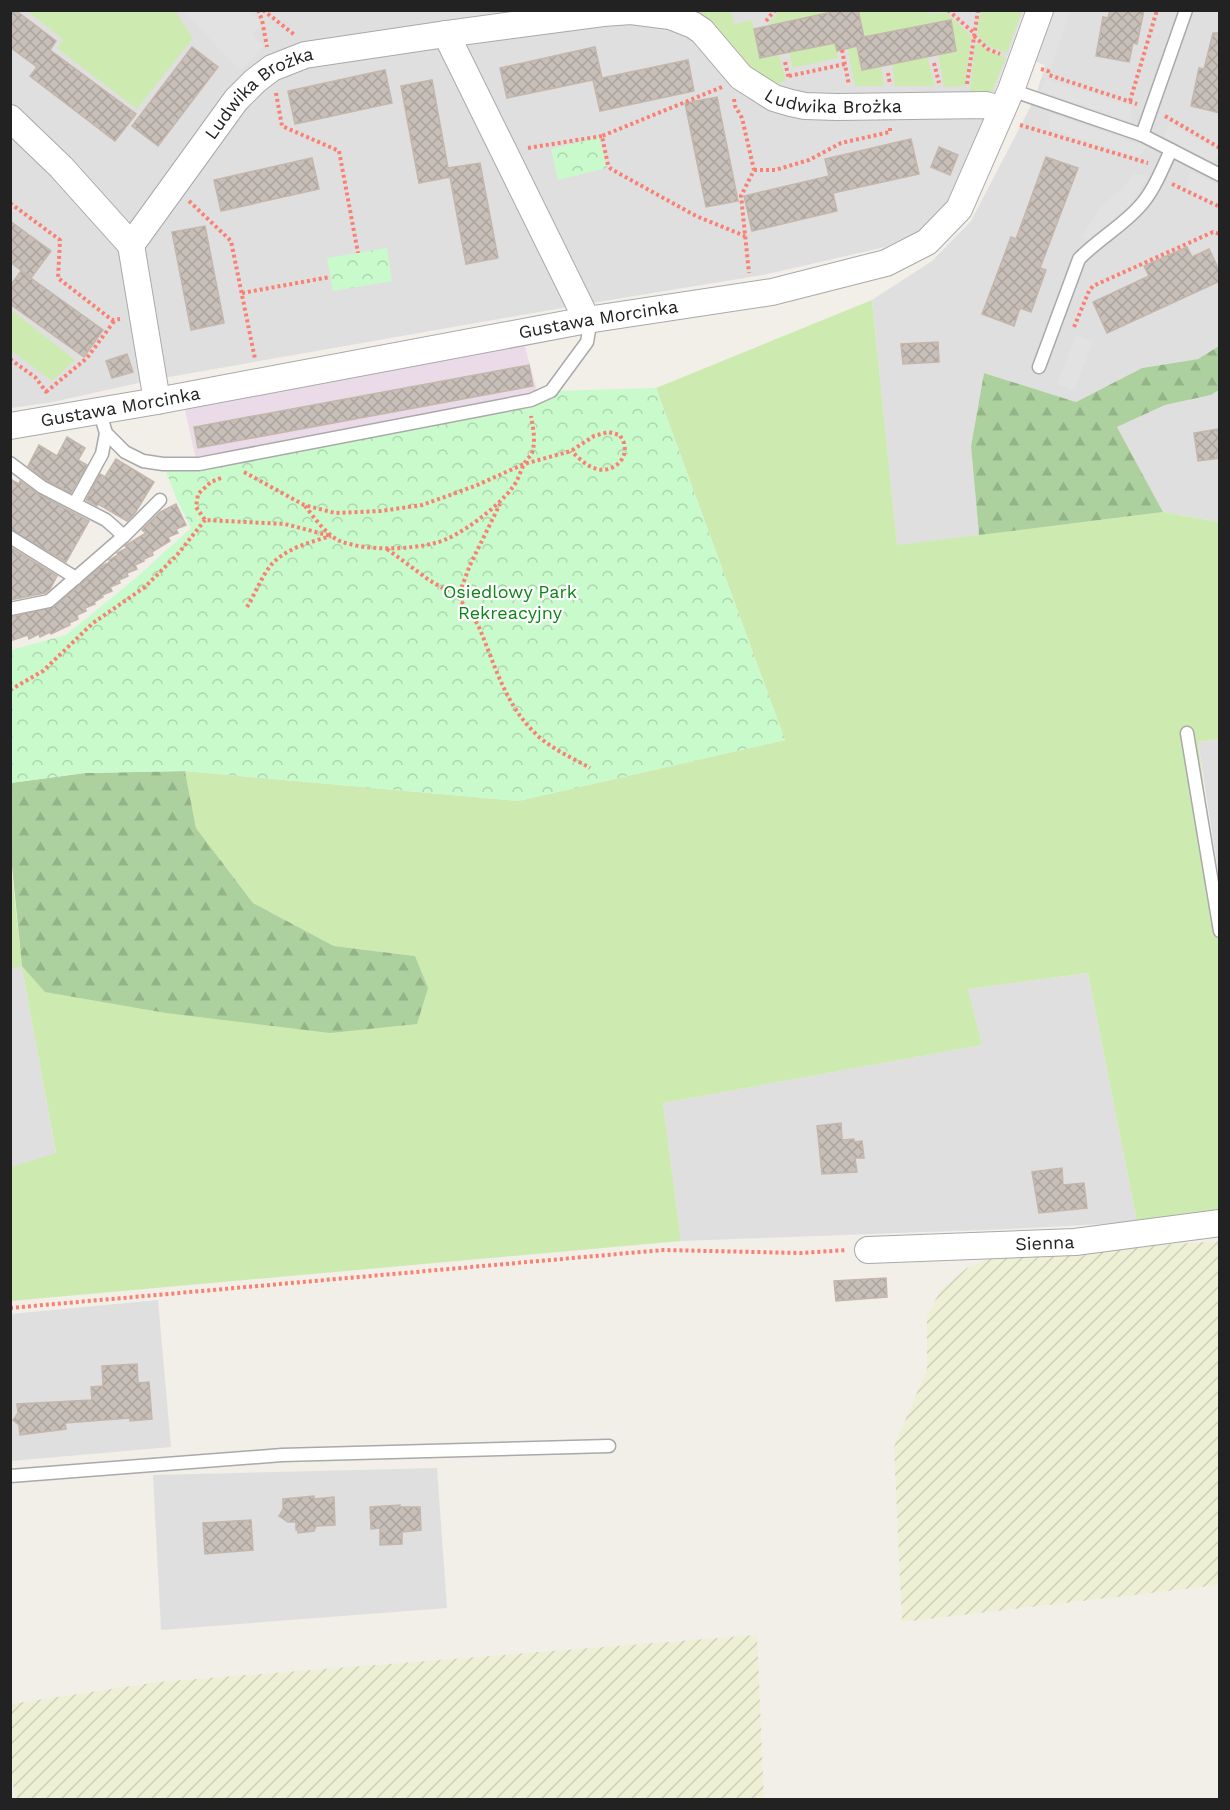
<svg xmlns="http://www.w3.org/2000/svg" width="1230" height="1810" font-family="'Work Sans',sans-serif">
	<style>
		.residential { fill: #e0dfdf }
		.industrial { fill: #ebdbe8 }
		.farmland { fill: url(#farmland-furrows) }
		.grass { fill: #cdebb0 }
		.forest { fill: url(#forest-firs) }
		.park { fill: url(#park-crowns) }
		.parking { fill: #e2e2e2 }
		.building { fill: url(#building-cross-hatch); stroke: #c4b6ab; stroke-width: 1.5 }
		.lines { fill: none; stroke-linecap: round; stroke-linejoin: round }
		.lane-casing { stroke: #a9a9a9; stroke-width: 15 }
		.street-casing { stroke: #a9a9a9; stroke-width: 28 }
		.path { stroke: #fa8072; stroke-width: 4; stroke-dasharray: 3 3; stroke-linecap: butt }
		.lane { stroke: #fff; stroke-width: 12 }
		.street { stroke: #fff; stroke-width: 26 }
		.labels { text-anchor: middle; stroke-width: 4.5; stroke-linejoin: round; paint-order: stroke }
		.street-label { font-size: 18px; fill: #222; stroke: #fff }
		.park-label { font-size: 18px; fill: #0c8416; stroke: #fff }
	</style>
	<defs>
		<pattern id="farmland-furrows" width="10" height="10" patternUnits="userSpaceOnUse" patternTransform="scale(1.5)"><rect width="10" height="10" fill="#eef0d5"/><path d="M-1 1l2-2M0 10L10 0M9 11l2-2" fill="none" stroke="#ccceb7"/></pattern>
		<pattern id="forest-firs" width="22" height="20" patternUnits="userSpaceOnUse" patternTransform="scale(1.5)"><rect width="22" height="20" fill="#add19e"/><path d="M5 1l3.5 6h-7zM16 11l3.5 6h-7z" fill="#95b388"/></pattern>
		<pattern id="park-crowns" width="20" height="18" patternUnits="userSpaceOnUse" patternTransform="scale(1.5)"><rect width="20" height="18" fill="#c8facc"/><path d="M2 6a3 3 0 1 1 6 0M12 15a3 3 0 1 1 6 0" fill="none" stroke="#acd6af"/></pattern>
		<pattern id="building-cross-hatch" width="8" height="8" patternUnits="userSpaceOnUse" patternTransform="scale(1.5)"><rect width="8" height="8" fill="#c7bfb8"/><path d="M0 0l8 8M0 8l8-8" fill="none" stroke="#aba49e"/></pattern>
	</defs>
	<rect width="100%" height="100%" fill="#f2efe9"/>
	<!-- residential -->
	<g class="residential">
		<polygon points="10,11 1024,11 956,198 920,231 885,247 763,275 579,305 152,380 53,402 11,408"/>
		<polygon points="1062,11 1219,11 1219,346 1198,359 1142,368 1076,402 984,373 971,446 979,535 897,546 872,300 932,261 971,221 1035,98"/>
		<polygon points="1219,390 1219,522 1163,512 1117,427 1165,405 1211,395"/>
		<polygon points="1219,739 1219,877 1198,742"/>
		<polygon points="22,966 56,1154 11,1167 10,968"/>
		<polygon points="1088,973 1137,1222 1010,1229 681,1241 663,1103 982,1045 968,989"/>
		<polygon points="158,1300 171,1447 11,1461 11,1314"/>
		<polygon points="437,1468 447,1608 161,1630 153,1475"/>
	</g>
	<!-- industrial -->
	<polygon class="industrial" points="524,343 538,394 196,459 184,406"/>
	<!-- farmland -->
	<g class="farmland">
		<polygon points="1219,1241 1219,1585 902,1622 894,1447 927,1369 927,1317 940,1291 967,1268 996,1257"/>
		<polygon points="757,1635 764,1799 18,1800 11,1780 11,1704 158,1682"/>
	</g>
	<!-- grass -->
	<g class="grass">
		<polygon points="27,11 175,11 193,38 137,109 57,48 63,39"/>
		<polygon points="700,11 731,11 734,24 752,20 760,58 779,55 786,81 767,87 702,17"/>
		<polygon points="779,11 841,11 766,27"/>
		<polygon points="858,11 920,11 933,14 946,12 971,36 965,86 944,87 938,54 956,50 950,20 864,37"/>
		<path d="M981,11H1022L1007,53C996,49 978,45 977,30C977,24 980,16 981,11Z"/>
		<polygon points="856,39 862,70 881,66 884,86 855,86 846,41"/>
		<polygon points="835,43 838,58 792,68 789,52"/>
		<polygon points="979,43 988,51 1006,58 990,97 969,99 975,44"/>
		<polygon points="927,56 935,86 895,86 892,64"/>
		<polygon points="872,300 897,545 1163,512 1219,522 1219,739 1198,742 1220,911 1219,1213 1137,1222 1088,973 968,989 982,1045 663,1103 681,1241 11,1301 11,1167 56,1153 22,967 11,968 10,856 22,966 415,956 334,946 253,903 196,828 185,771 518,801 785,740 656,388"/>
		<polygon points="11,310 75,360 52,381 11,350"/>
	</g>
	<!-- forest -->
	<g class="forest">
		<polygon points="1219,346 1219,390 1211,395 1165,405 1117,427 1163,512 979,535 971,446 984,373 1076,402 1142,368 1198,359"/>
		<polygon points="185,771 196,828 253,903 334,946 415,956 428,988 417,1024 330,1033 166,1013 45,992 22,966 11,856 10,783 85,773"/>
	</g>
	<!-- park -->
	<g class="park">
		<polygon points="599,137 607,168 558,180 551,149"/>
		<polygon points="387,248 392,281 333,291 327,258"/>
		<polygon points="656,388 785,740 518,801 185,771 85,773 11,783 11,650 66,635 137,577 191,528 177,500 163,464 199,464 551,391"/>
	</g>
	<!-- parking -->
	<g class="parking">
		<polygon points="188,11 249,11 262,24 252,34 264,47 240,70 185,13"/>
		<polygon points="1051,11 1070,11 1051,68 1032,60"/>
		<polygon points="1045,79 1132,106 1129,121 1041,91"/>
		<polygon points="1049,113 1147,147 1139,157 1049,129"/>
		<polygon points="1170,124 1219,152 1213,163 1163,136"/>
		<polygon points="1190,171 1219,186 1219,204 1187,188"/>
		<polygon points="1133,173 1148,176 1131,204 1089,240 1082,237 1101,206 1122,189"/>
		<polygon points="1076,335 1093,342 1074,391 1057,384"/>
	</g>
	<!-- building -->
	<g class="building">
		<polygon points="10,10 15,10 56,41 50,50 136,114 115,141 30,76 37,67 10,47"/>
		<polygon points="841,10 858,10 864,37 951,20 956,51 862,70 857,46 837,51 835,43 760,58 754,29"/>
		<polygon points="1110,10 1144,10 1137,44 1133,43 1129,62 1096,56 1103,17 1108,18"/>
		<polygon points="1213,33 1220,33 1220,113 1191,106 1199,68 1204,69"/>
		<polygon points="192,47 218,67 158,146 132,126"/>
		<polygon points="595,47 602,78 688,60 694,91 600,111 593,80 507,98 500,68"/>
		<polygon points="385,70 392,103 295,124 288,91"/>
		<polygon points="432,80 448,168 480,163 498,258 466,264 450,177 419,183 401,86"/>
		<polygon points="717,97 738,201 706,207 685,103"/>
		<polygon points="911,139 919,174 833,193 837,211 752,231 744,196 829,176 825,159"/>
		<polygon points="939,147 958,155 950,175 931,167"/>
		<polygon points="1046,157 1078,168 1040,268 1046,270 1031,312 1020,308 1014,326 982,314 1011,237 1016,239"/>
		<polygon points="312,158 319,189 221,211 214,180"/>
		<polygon points="10,221 51,251 31,278 10,262"/>
		<polygon points="205,226 224,323 191,330 172,232"/>
		<polygon points="1187,247 1192,257 1209,249 1220,272 1220,281 1107,333 1093,302 1149,276 1144,266"/>
		<polygon points="21,271 103,330 84,357 10,304 10,286"/>
		<polygon points="938,342 939,362 903,364 901,344"/>
		<polygon points="127,354 133,372 112,378 106,361"/>
		<polygon points="529,365 533,386 198,448 194,427"/>
		<polygon points="1218,429 1217,431 1220,430 1220,458 1198,461 1194,433"/>
		<polygon points="67,437 85,448 78,460 87,465 71,493 46,480 28,466 39,445 57,456"/>
		<polygon points="116,459 154,482 135,513 127,521 98,504 97,506 86,500 100,474 105,477"/>
		<polygon points="10,479 19,484 20,481 38,494 89,521 66,562 10,529"/>
		<polygon points="176,504 186,525 176,529 178,533 168,537 170,541 152,552 153,555 144,559 144,561 135,565 137,569 127,573 128,576 119,580 120,583 110,587 112,591 102,595 103,597 94,602 95,604 85,608 86,611 77,615 78,619 69,623 70,625 51,634 50,632 40,637 39,634 29,639 28,635 10,641 10,617 54,607 102,566 110,562 109,560 118,555 117,553 127,548 125,546 128,544 146,533 142,530 160,512"/>
		<polygon points="10,547 57,576 50,589 45,593 10,600"/>
		<polygon points="841,1123 842,1140 854,1139 854,1142 862,1141 864,1158 855,1158 857,1172 822,1174 817,1126"/>
		<polygon points="1062,1168 1063,1185 1084,1183 1087,1208 1039,1213 1032,1172"/>
		<polygon points="886,1278 887,1297 836,1301 834,1281"/>
		<polygon points="137,1364 138,1383 149,1382 152,1419 130,1421 130,1418 65,1423 66,1429 20,1435 19,1425 13,1420 18,1413 17,1404 92,1400 91,1387 103,1386 102,1366"/>
		<polygon points="314,1496 314,1499 334,1497 335,1525 316,1526 314,1531 298,1533 298,1530 296,1530 296,1522 288,1522 279,1516 283,1509 283,1499"/>
		<polygon points="400,1505 400,1507 420,1507 421,1530 402,1532 402,1544 380,1545 380,1528 371,1529 370,1507"/>
		<polygon points="251,1520 253,1550 205,1554 203,1523"/>
	</g>
	<g class="lines">
		<defs>
			<g id="lane">
				<polyline points="1011,90 1142,135 1220,175"/>
				<polyline points="1142,135 1186,10"/>
				<path d="M1039,367L1079,259C1097,240 1121,227 1139,207C1154,191 1162,169 1171,150"/>
				<polyline points="99,410 106,433 125,452 143,461 163,464 199,464 531,400 551,391 587,342 591,319"/>
				<polyline points="10,463 42,487 106,520 124,536"/>
				<polyline points="75,503 102,454 106,433"/>
				<polyline points="10,537 76,578"/>
				<polyline points="10,609 49,601 124,536 160,500"/>
				<polyline points="1187,733 1220,931"/>
				<polyline points="10,1476 282,1455 609,1446"/>
			</g>
			<g id="street">
				<polyline points="446,34 587,320"/>
				<polyline points="10,118 61,167 131,245"/>
				<path id="s1" d="M131,245L236,100L255,81L272,68L305,55L446,34L603,13L631,11L670,16L693,25L702,31L741,77L774,98L791,103L805,106L837,107L986,105L1002,110"/>
				<polyline points="131,245 157,401"/>
				<path id="s2" d="M10,426L157,401L587,320L772,292L886,263L927,242L959,209L1011,90L1040,10"/>
				<path id="s3" d="M868,1250L1075,1242L1220,1223"/>
			</g>
		</defs>
		<!-- lane casing -->
		<use href="#lane" class="lane-casing"/>
		<!-- street casing -->
		<use href="#street" class="street-casing"/>
		<!-- path -->
		<g class="path">
			<polyline points="258,10 262,20 267,47"/>
			<polyline points="263,10 296,36"/>
			<polyline points="931,10 941,10"/>
			<polyline points="948,10 974,33"/>
			<polyline points="766,21 775,10"/>
			<polyline points="974,36 988,49 1000,54"/>
			<polyline points="842,50 849,85"/>
			<polyline points="785,62 789,79"/>
			<polyline points="934,63 939,83"/>
			<polyline points="1041,69 1048,71 1049,75 1137,104"/>
			<polyline points="888,73 890,84"/>
			<polyline points="789,76 845,64"/>
			<polyline points="967,84 978,10"/>
			<polyline points="722,87 602,136 608,165 611,169 696,216 745,236"/>
			<polyline points="276,93 282,126 339,151 358,253"/>
			<polyline points="734,99 735,106 742,118 754,170 741,196 749,273"/>
			<polyline points="1130,101 1157,10"/>
			<polyline points="1165,116 1220,148"/>
			<polyline points="1020,125 1148,163"/>
			<polyline points="528,148 602,136"/>
			<polyline points="754,170 775,170 809,160 841,143 890,132 890,128"/>
			<polyline points="1172,184 1220,207"/>
			<polyline points="189,201 231,241 255,359"/>
			<polyline points="10,203 60,240 58,278 112,320 120,319"/>
			<polyline points="242,293 330,277"/>
			<polyline points="1074,327 1089,291 1093,286 1213,232 1220,234"/>
			<polyline points="10,359 35,377 47,393"/>
			<polyline points="46,392 87,358 115,320"/>
			<path d="M244,472L304,505L335,513L381,511L422,505L475,486L524,464L571,451L594,436L608,432L620,435C621,438 624,441 624,444C629,461 609,475 594,468C585,465 578,457 571,451"/>
			<polyline points="221,478 211,482 198,494 196,507 205,520 285,524 331,536"/>
			<path d="M305,506C314,517 326,535 340,541C366,551 408,550 435,543C458,538 498,507 512,488C518,481 520,472 524,464C526,460 530,457 532,453C536,441 533,428 531,416"/>
			<polyline points="387,549 429,580 458,597 470,565 500,504"/>
			<path d="M458,597C466,608 476,619 481,632C495,666 505,702 532,730C547,747 571,757 590,768"/>
			<path d="M247,607C255,594 262,576 271,565C286,548 311,542 331,536"/>
			<polyline points="10,690 43,671 93,623 145,587 177,555 205,520"/>
			<polyline points="10,1308 663,1250 801,1253 847,1250"/>
		</g>
		<!-- lane -->
		<use href="#lane" class="lane"/>
		<!-- street -->
		<use href="#street" class="street"/>
	</g>
	<g class="labels">
		<!-- street labels -->
		<g class="street-label">
			<text dy="6" stroke="none"><textPath href="#s1" startOffset="826">Ludwika Brożka</textPath></text>
			<text dy="6" stroke="none"><textPath href="#s1" startOffset="202">Ludwika Brożka</textPath></text>
			<text dy="6" stroke="none"><textPath href="#s2" startOffset="598">Gustawa Morcinka</textPath></text>
			<text dy="6" stroke="none"><textPath href="#s2" startOffset="112">Gustawa Morcinka</textPath></text>
			<text dy="6" stroke="none"><textPath href="#s3" startOffset="177">Sienna</textPath></text>
		</g>
		<!-- park labels -->
		<g class="park-label">
			<text x="510" y="598">Osiedlowy Park<tspan x="510" dy="21">Rekreacyjny</tspan></text>
		</g>
	</g>
	<!-- border -->
	<rect width="1230" height="1810" fill="none" stroke="#222222" stroke-width="24"/>
</svg>
